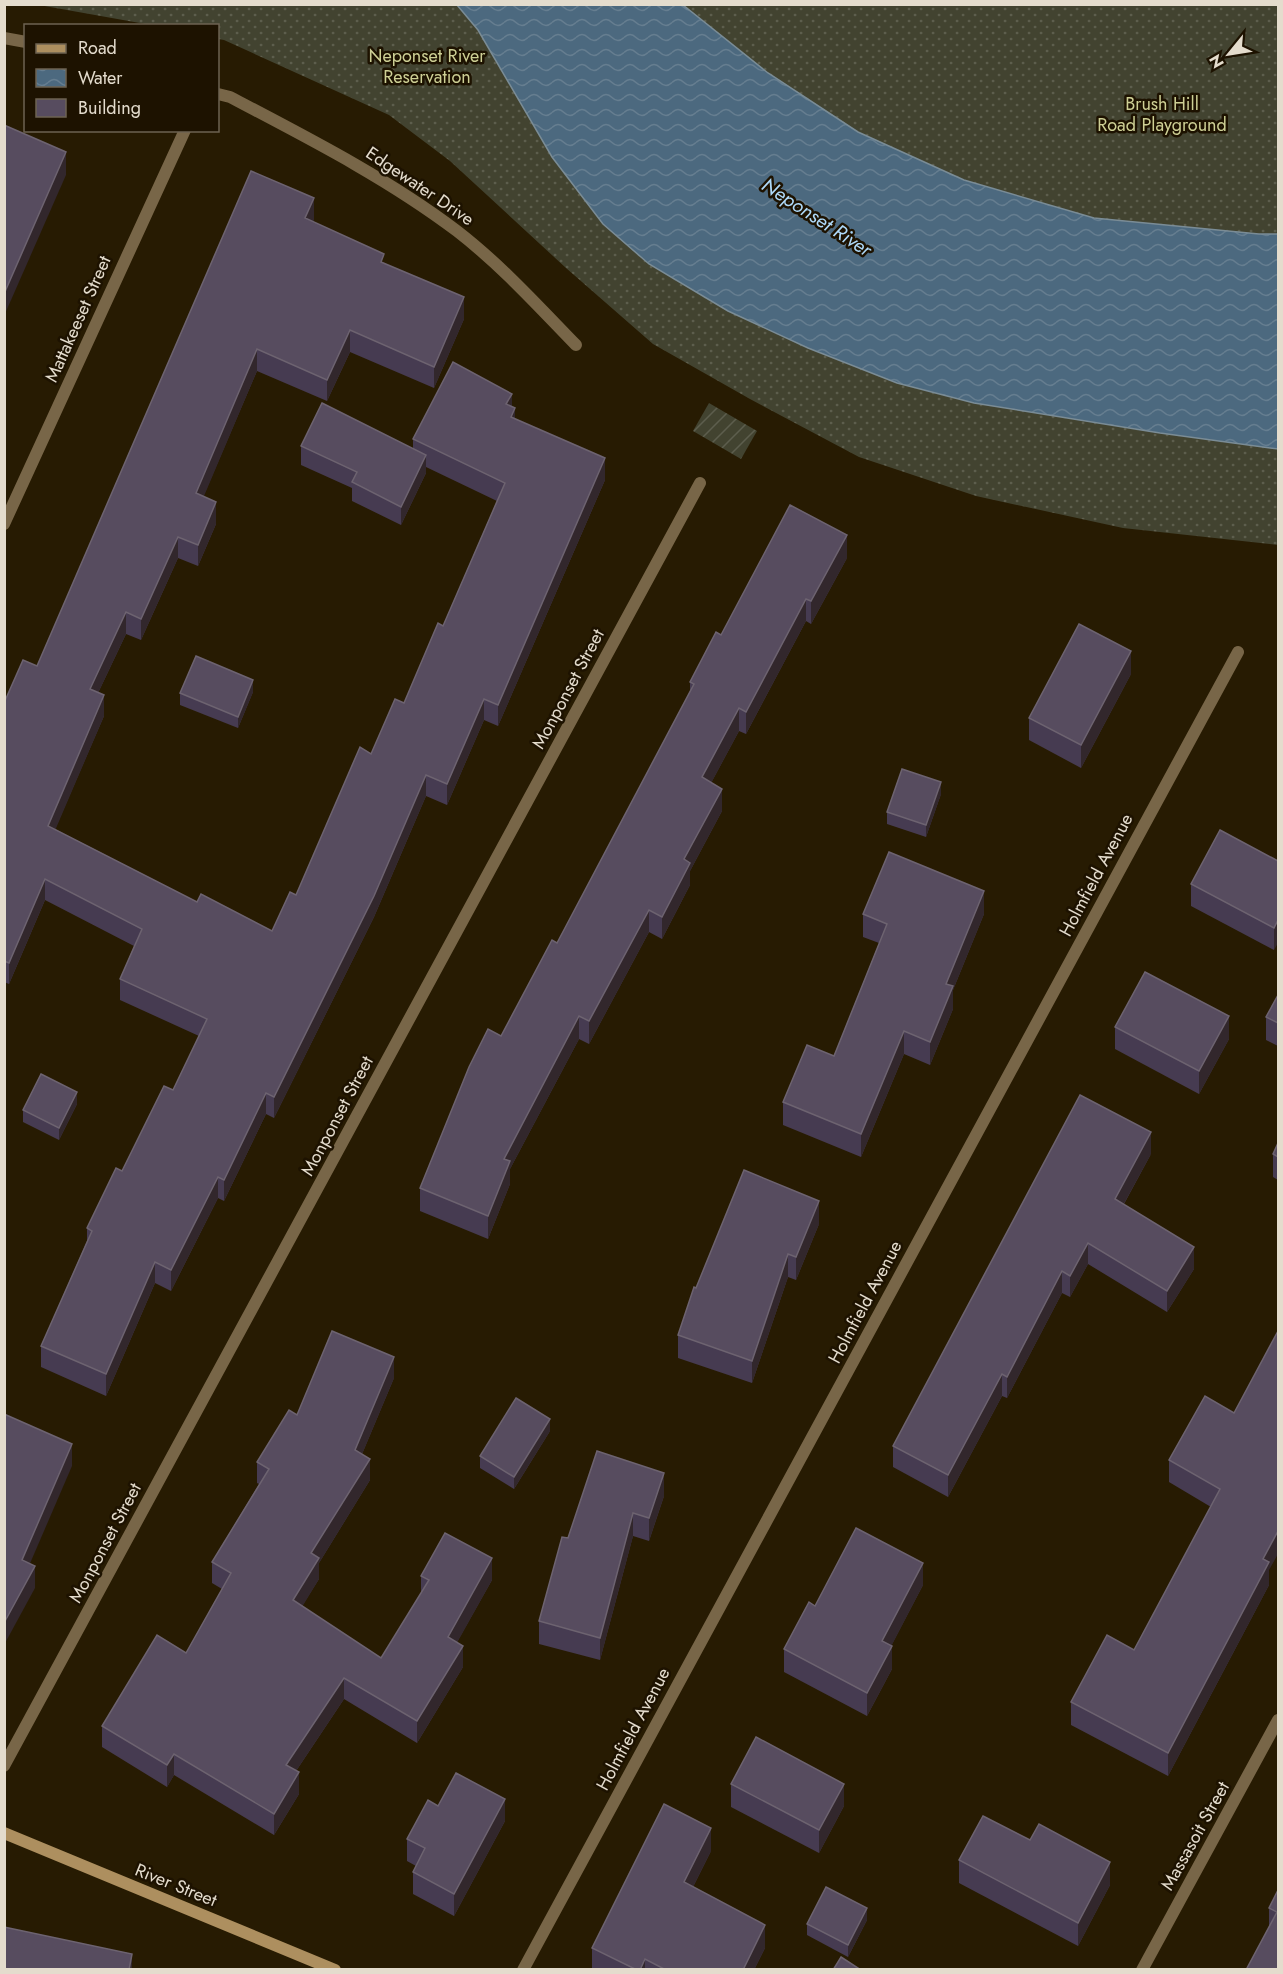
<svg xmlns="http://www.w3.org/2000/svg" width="1283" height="1974" font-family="Jost,sans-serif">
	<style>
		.grass { fill: url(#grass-dots) }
		.garden { fill: url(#garden-furrows) }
		.water { fill: url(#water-waves); stroke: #7a8c96; stroke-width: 1.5 }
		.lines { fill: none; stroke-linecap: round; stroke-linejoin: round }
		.street { stroke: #786648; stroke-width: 12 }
		.secondary { stroke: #ad8f5f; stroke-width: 12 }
		.wall { fill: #463b51 }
		.shaded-wall { fill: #32272c }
		.building { fill: #574c5f; stroke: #6d6370; stroke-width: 1.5 }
		.labels { text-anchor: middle; stroke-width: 5; stroke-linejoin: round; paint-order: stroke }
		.park-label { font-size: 18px; fill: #ced095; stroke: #1d1200 }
		.street-label { font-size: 18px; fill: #e4dccd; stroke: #1d1200 }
		.water-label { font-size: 20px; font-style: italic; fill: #aed9f8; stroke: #1d1200 }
	</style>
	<defs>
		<pattern id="grass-dots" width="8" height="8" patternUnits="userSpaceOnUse" patternTransform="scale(1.5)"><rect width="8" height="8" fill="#424330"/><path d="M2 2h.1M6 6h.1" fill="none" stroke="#5d5e4d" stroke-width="1.8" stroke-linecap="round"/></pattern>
		<pattern id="garden-furrows" width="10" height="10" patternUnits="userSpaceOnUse" patternTransform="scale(1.5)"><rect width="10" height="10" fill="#424330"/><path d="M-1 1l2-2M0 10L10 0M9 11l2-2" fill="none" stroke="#5d5e4d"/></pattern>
		<pattern id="water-waves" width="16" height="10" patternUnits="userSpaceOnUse" patternTransform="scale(1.5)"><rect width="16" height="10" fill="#4c697f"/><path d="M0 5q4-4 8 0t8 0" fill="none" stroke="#667e90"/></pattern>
	</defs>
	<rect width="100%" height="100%" fill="#271b02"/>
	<!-- grass -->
	<g class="grass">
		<polygon points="39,5 457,5 478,30 603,224 649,264 728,311 808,348 897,383 974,403 1160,433 1278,449 1278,545 1123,528 976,496 859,457 750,399 653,344 566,268 450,161 389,115 224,40 218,39 218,26 151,25"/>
		<polygon points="683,5 1278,5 1278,234 1259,234 1094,218 964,180 858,132 768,73"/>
	</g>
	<!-- garden -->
	<polygon class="garden" points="709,403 757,431 741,459 693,431"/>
	<!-- water -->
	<polygon class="water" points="457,5 683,5 768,73 858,132 964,180 1094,218 1259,234 1278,234 1278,449 1160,433 974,403 897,383 808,348 728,311 649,264 603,224 552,157 478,30"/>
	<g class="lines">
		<!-- street -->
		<g class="street">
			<polyline points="4,38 26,42"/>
			<path d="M218,94L230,97C308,138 387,178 457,231C501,265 538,306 576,345"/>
			<polyline points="4,524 185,130"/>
			<polyline points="4,1766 700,483"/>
			<polyline points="523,1970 1238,652"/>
			<polyline points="1142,1970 1278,1720"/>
		</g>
		<!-- secondary -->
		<polyline class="secondary" points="4,1833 335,1970"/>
	</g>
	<!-- wall -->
	<g class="wall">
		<polygon points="314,220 313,222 384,263 464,319 434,388 350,352 327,401 257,371 203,497 216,524 198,566 178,558 141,640 126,634 98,693 104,716 55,829 197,902 272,931 296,895 371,754 404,703 443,626 497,501 426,467 426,473 401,525 352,501 352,488 301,465 301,446 413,448 413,439 512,406 515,419 605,480 498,726 484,720 447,805 426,796 374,917 274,1118 266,1114 224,1201 218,1198 171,1291 155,1283 106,1396 41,1367 41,1346 87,1241 87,1228 173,1090 199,1036 120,1000 120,979 134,946 45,900 9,984 4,982 4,703 37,666"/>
		<polygon points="847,558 811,624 806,621 746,734 739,731 711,783 722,811 690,871 690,885 662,939 649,932 589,1044 579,1039 510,1169 510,1184 488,1239 420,1211 420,1188 501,1036 557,943 690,692 690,682 721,635"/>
		<polygon points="1131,674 1081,768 1029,740 1029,718"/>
		<polygon points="253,692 238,728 180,705 180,693"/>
		<polygon points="941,794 926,837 887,824 887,812"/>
		<polygon points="1278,861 1274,950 1191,906 1191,884"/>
		<polygon points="863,914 984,914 953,990 953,1009 930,1065 904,1054 861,1157 783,1125 783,1102 834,1056 879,943 863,937"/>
		<polygon points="1278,995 1278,1046 1266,1040 1266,1017"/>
		<polygon points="1115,1027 1229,1039 1199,1094 1115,1049"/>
		<polygon points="77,1104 59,1140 23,1122 23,1110"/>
		<polygon points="1278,1143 1278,1180 1273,1177 1273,1154"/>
		<polygon points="1151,1154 1124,1204 1194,1269 1167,1312 1088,1264 1070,1297 1062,1293 1007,1398 1002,1396 948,1497 893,1467 893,1446"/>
		<polygon points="819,1224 796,1280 788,1277 752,1383 678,1358 678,1335"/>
		<polygon points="394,1378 362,1454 370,1480 319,1563 319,1579 302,1606 381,1658 421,1593 421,1576 492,1580 457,1642 463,1667 417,1743 344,1699 296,1771 299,1794 274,1835 174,1775 167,1787 102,1747 102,1726 186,1653 222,1589 212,1583 212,1562 259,1484 257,1483 257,1462 297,1415"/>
		<polygon points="1205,1396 1269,1570 1269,1585 1168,1776 1071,1725 1071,1702 1134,1650 1211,1507 1169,1482 1169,1460"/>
		<polygon points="550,1431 514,1489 480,1468 480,1456"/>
		<polygon points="664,1496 649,1541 633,1536 600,1660 539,1644 539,1621 568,1538"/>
		<polygon points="923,1585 891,1646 892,1669 867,1716 784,1672 784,1649 815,1606"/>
		<polygon points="731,1784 844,1806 819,1853 731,1807"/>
		<polygon points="438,1806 505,1821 454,1916 413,1894 413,1872 416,1866 407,1861 407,1839"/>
		<polygon points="711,1851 693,1887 765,1948 754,1970 592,1970 592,1948"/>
		<polygon points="959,1860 1110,1885 1078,1946 959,1883"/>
		<polygon points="1278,1890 1278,1970 1269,1927 1269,1908"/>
		<polygon points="867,1920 848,1957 807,1935 807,1924"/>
	</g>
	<!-- shaded-wall -->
	<g class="shaded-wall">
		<polygon points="66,152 66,175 4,316 4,294"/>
		<polygon points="314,198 314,220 305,240 305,218"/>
		<polygon points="464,297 464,319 434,388 434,367"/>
		<polygon points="350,330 350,352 327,401 327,380"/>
		<polygon points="257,349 257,371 196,515 196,493"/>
		<polygon points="512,394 512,415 515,408 515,429 506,404"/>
		<polygon points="426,455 426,473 401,525 401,507"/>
		<polygon points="605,458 605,480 498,726 498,705"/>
		<polygon points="216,502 216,524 198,566 198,545"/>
		<polygon points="847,535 847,558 811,624 811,601"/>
		<polygon points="178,537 178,558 141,640 141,619"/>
		<polygon points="806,599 806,621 746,734 746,712"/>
		<polygon points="126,612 126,634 90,710 90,689"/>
		<polygon points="1131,651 1131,674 1081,768 1081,745"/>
		<polygon points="253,680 253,692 238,728 238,717"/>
		<polygon points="104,695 104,716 48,847 48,826"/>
		<polygon points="484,699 484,720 447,805 447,784"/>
		<polygon points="739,708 739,731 702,800 702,777"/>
		<polygon points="426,775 426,796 374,917 274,1118 274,1097"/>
		<polygon points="941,782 941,794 926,837 926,825"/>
		<polygon points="722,789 722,811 690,871 690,885 662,939 662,917 684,859"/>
		<polygon points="45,879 45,900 9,984 9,963"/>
		<polygon points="984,891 984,914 953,990 953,1009 930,1065 930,1042 946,984"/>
		<polygon points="649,910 649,932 589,1044 589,1021"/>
		<polygon points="1278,920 1278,943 1274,950 1274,928"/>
		<polygon points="579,1016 579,1039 510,1169 510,1184 488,1239 488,1216 504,1159"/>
		<polygon points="1229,1016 1229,1039 1199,1094 1199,1071"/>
		<polygon points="904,1031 904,1054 861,1157 861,1134"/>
		<polygon points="77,1092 77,1104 59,1140 59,1128"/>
		<polygon points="266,1093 266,1114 224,1201 224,1180"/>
		<polygon points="1151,1132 1151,1154 1115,1220 1115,1199"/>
		<polygon points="218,1177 218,1198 171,1291 171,1270"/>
		<polygon points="819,1201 819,1224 796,1280 796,1257"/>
		<polygon points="1088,1243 1088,1264 1070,1297 1070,1276"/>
		<polygon points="1194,1247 1194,1269 1167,1312 1167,1291"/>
		<polygon points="788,1254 788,1277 752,1383 752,1361"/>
		<polygon points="155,1262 155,1283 106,1396 106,1374"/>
		<polygon points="1062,1271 1062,1293 1007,1398 1007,1377"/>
		<polygon points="394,1357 394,1378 355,1471 355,1450"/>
		<polygon points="1002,1374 1002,1396 948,1497 948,1475"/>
		<polygon points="550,1419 550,1431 514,1489 514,1477"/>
		<polygon points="72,1444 72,1466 22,1582 22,1560"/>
		<polygon points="370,1459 370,1480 319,1563 319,1579 293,1622 293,1600 311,1553"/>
		<polygon points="664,1473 664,1496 649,1541 649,1518"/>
		<polygon points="633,1513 633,1536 600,1660 600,1638"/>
		<polygon points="1278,1531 1278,1554 1269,1570 1269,1585 1168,1776 1168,1753 1263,1559"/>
		<polygon points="492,1558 492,1580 448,1659 448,1637"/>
		<polygon points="923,1563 923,1585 882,1664 882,1641"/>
		<polygon points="35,1566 35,1588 4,1645 4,1623"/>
		<polygon points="463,1646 463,1667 417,1743 417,1721"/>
		<polygon points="892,1646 892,1669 867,1716 867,1693"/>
		<polygon points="344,1678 344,1699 286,1786 286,1765"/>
		<polygon points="174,1754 174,1775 167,1787 167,1765"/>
		<polygon points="299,1772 299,1794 274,1835 274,1814"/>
		<polygon points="844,1784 844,1806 819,1853 819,1830"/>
		<polygon points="505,1799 505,1821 454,1916 454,1894"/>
		<polygon points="711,1828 711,1851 684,1905 684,1882"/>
		<polygon points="1110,1862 1110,1885 1078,1946 1078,1923"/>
		<polygon points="867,1908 867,1920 848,1957 848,1945"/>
		<polygon points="765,1925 765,1948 754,1970 743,1970"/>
		<polygon points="132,1954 132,1970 129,1970"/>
		<polygon points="645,1959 645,1970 640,1970"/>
	</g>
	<!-- building -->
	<g class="building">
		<polygon points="4,125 66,152 4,294"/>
		<polygon points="251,171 314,198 305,218 384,254 381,262 464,297 434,367 350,330 327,380 257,349 196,493 216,502 198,545 178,537 141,619 126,612 90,689 104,695 48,826 197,902 201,894 272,931 290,892 296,895 360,747 371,754 395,699 404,703 438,623 443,626 505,483 413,439 453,362 512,394 506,404 515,408 511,417 605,458 498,705 484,699 447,784 426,775 374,896 274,1097 266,1093 224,1180 218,1177 171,1270 155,1262 106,1374 41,1346 92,1231 87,1228 116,1168 122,1171 164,1086 173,1090 207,1019 120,979 142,929 45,879 9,963 4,961 4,703 23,660 37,666"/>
		<polygon points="322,403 426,455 401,507 352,482 357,472 301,446"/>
		<polygon points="790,505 847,535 811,601 806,599 746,712 739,708 702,777 722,789 684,859 690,863 662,917 649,910 589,1021 579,1016 504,1159 510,1161 488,1216 420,1188 469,1067 488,1029 501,1036 552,940 557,943 694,684 690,682 716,632 721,635"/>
		<polygon points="1079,624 1131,651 1081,745 1029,718"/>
		<polygon points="196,656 253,680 238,717 180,693"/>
		<polygon points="902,769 941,782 926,825 887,812"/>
		<polygon points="1220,830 1278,861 1278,920 1274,928 1191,884"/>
		<polygon points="889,852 984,891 946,984 953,986 930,1042 904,1031 861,1134 783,1102 807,1045 834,1056 887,924 863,914"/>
		<polygon points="1145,972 1229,1016 1199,1071 1115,1027"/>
		<polygon points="1278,995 1278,1023 1266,1017"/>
		<polygon points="41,1074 77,1092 59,1128 23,1110"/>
		<polygon points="1080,1095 1151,1132 1115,1199 1194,1247 1167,1291 1088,1243 1070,1276 1062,1271 1007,1377 1002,1374 948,1475 893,1446"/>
		<polygon points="1278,1143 1278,1157 1273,1154"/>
		<polygon points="744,1170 819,1201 796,1257 788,1254 752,1361 678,1335 694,1287 696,1288"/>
		<polygon points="332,1331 394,1357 355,1450 370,1459 311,1553 319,1558 293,1600 381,1658 429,1580 421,1576 445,1533 492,1558 448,1637 463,1646 417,1721 344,1678 286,1765 299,1772 274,1814 174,1754 167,1765 102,1726 157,1635 186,1653 231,1573 212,1562 269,1469 257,1462 289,1410 297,1415"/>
		<polygon points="1278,1331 1278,1531 1263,1559 1269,1562 1168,1753 1071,1702 1107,1635 1134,1650 1220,1489 1169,1460 1205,1396 1234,1413"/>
		<polygon points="516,1398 550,1419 514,1477 480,1456"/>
		<polygon points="4,1414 72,1444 22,1560 35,1566 4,1623"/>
		<polygon points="597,1451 664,1473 649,1518 633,1513 600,1638 539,1621 562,1537 568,1538"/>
		<polygon points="856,1528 923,1563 882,1641 892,1646 867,1693 784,1649 809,1602 815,1606"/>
		<polygon points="756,1737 844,1784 819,1830 731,1784"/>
		<polygon points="456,1773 505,1799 454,1894 413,1872 425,1848 407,1839 428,1800 438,1806"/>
		<polygon points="664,1804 711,1828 684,1882 765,1925 743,1970 666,1970 645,1959 640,1970 637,1970 592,1948"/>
		<polygon points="983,1816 1030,1840 1039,1824 1110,1862 1078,1923 959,1860"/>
		<polygon points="826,1887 867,1908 848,1945 807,1924"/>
		<polygon points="1278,1890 1278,1970 1246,1970 1277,1912 1269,1908"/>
		<polygon points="4,1927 132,1954 129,1970 4,1970"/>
		<polygon points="841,1957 861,1970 833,1970"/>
	</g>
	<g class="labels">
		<!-- park labels -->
		<g class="park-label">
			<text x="427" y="62">Neponset River<tspan x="427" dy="21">Reservation</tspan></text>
			<text x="1162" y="110">Brush Hill<tspan x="1162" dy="21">Road Playground</tspan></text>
		</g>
		<!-- street labels -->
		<g class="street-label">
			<text transform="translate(420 186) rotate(34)" y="6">Edgewater Drive</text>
			<text transform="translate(78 319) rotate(-66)" y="6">Mattakeeset Street</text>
			<text transform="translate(568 689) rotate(-62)" y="6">Monponset Street</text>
			<text transform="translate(1096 875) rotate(-62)" y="6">Holmfield Avenue</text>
			<text transform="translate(337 1116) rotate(-62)" y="6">Monponset Street</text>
			<text transform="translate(865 1302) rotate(-62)" y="6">Holmfield Avenue</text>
			<text transform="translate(105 1543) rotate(-62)" y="6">Monponset Street</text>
			<text transform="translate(633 1729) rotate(-62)" y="6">Holmfield Avenue</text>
			<text transform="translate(1195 1836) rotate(-61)" y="6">Massasoit Street</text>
			<text transform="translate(176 1885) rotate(22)" y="6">River Street</text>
		</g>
		<!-- water labels -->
		<g class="water-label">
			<text transform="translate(817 217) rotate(33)" y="7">Neponset River</text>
		</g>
	</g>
	<!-- border -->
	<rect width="1283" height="1974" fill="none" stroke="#e4dccd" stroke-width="12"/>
	<!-- legend -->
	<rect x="24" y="24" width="195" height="108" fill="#1d1200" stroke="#6d6352" stroke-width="1.5"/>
	<rect x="36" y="44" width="30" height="9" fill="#ad8f5f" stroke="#6d6352" stroke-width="1.5"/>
	<text x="78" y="54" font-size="18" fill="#e4dccd">Road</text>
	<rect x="36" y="69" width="30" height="18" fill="url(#water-waves)" stroke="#6d6352" stroke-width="1.5"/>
	<text x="78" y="84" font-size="18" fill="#e4dccd">Water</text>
	<rect x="36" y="99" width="30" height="18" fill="#574c5f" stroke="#6d6352" stroke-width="1.5"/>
	<text x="78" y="114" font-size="18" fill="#e4dccd">Building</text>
	<!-- north arrow -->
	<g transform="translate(1229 54) rotate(240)" stroke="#1d1200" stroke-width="4.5" paint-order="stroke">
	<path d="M0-4.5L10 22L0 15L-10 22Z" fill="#e4dccd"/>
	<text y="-9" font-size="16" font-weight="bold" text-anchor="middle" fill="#e4dccd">N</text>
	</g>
</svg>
